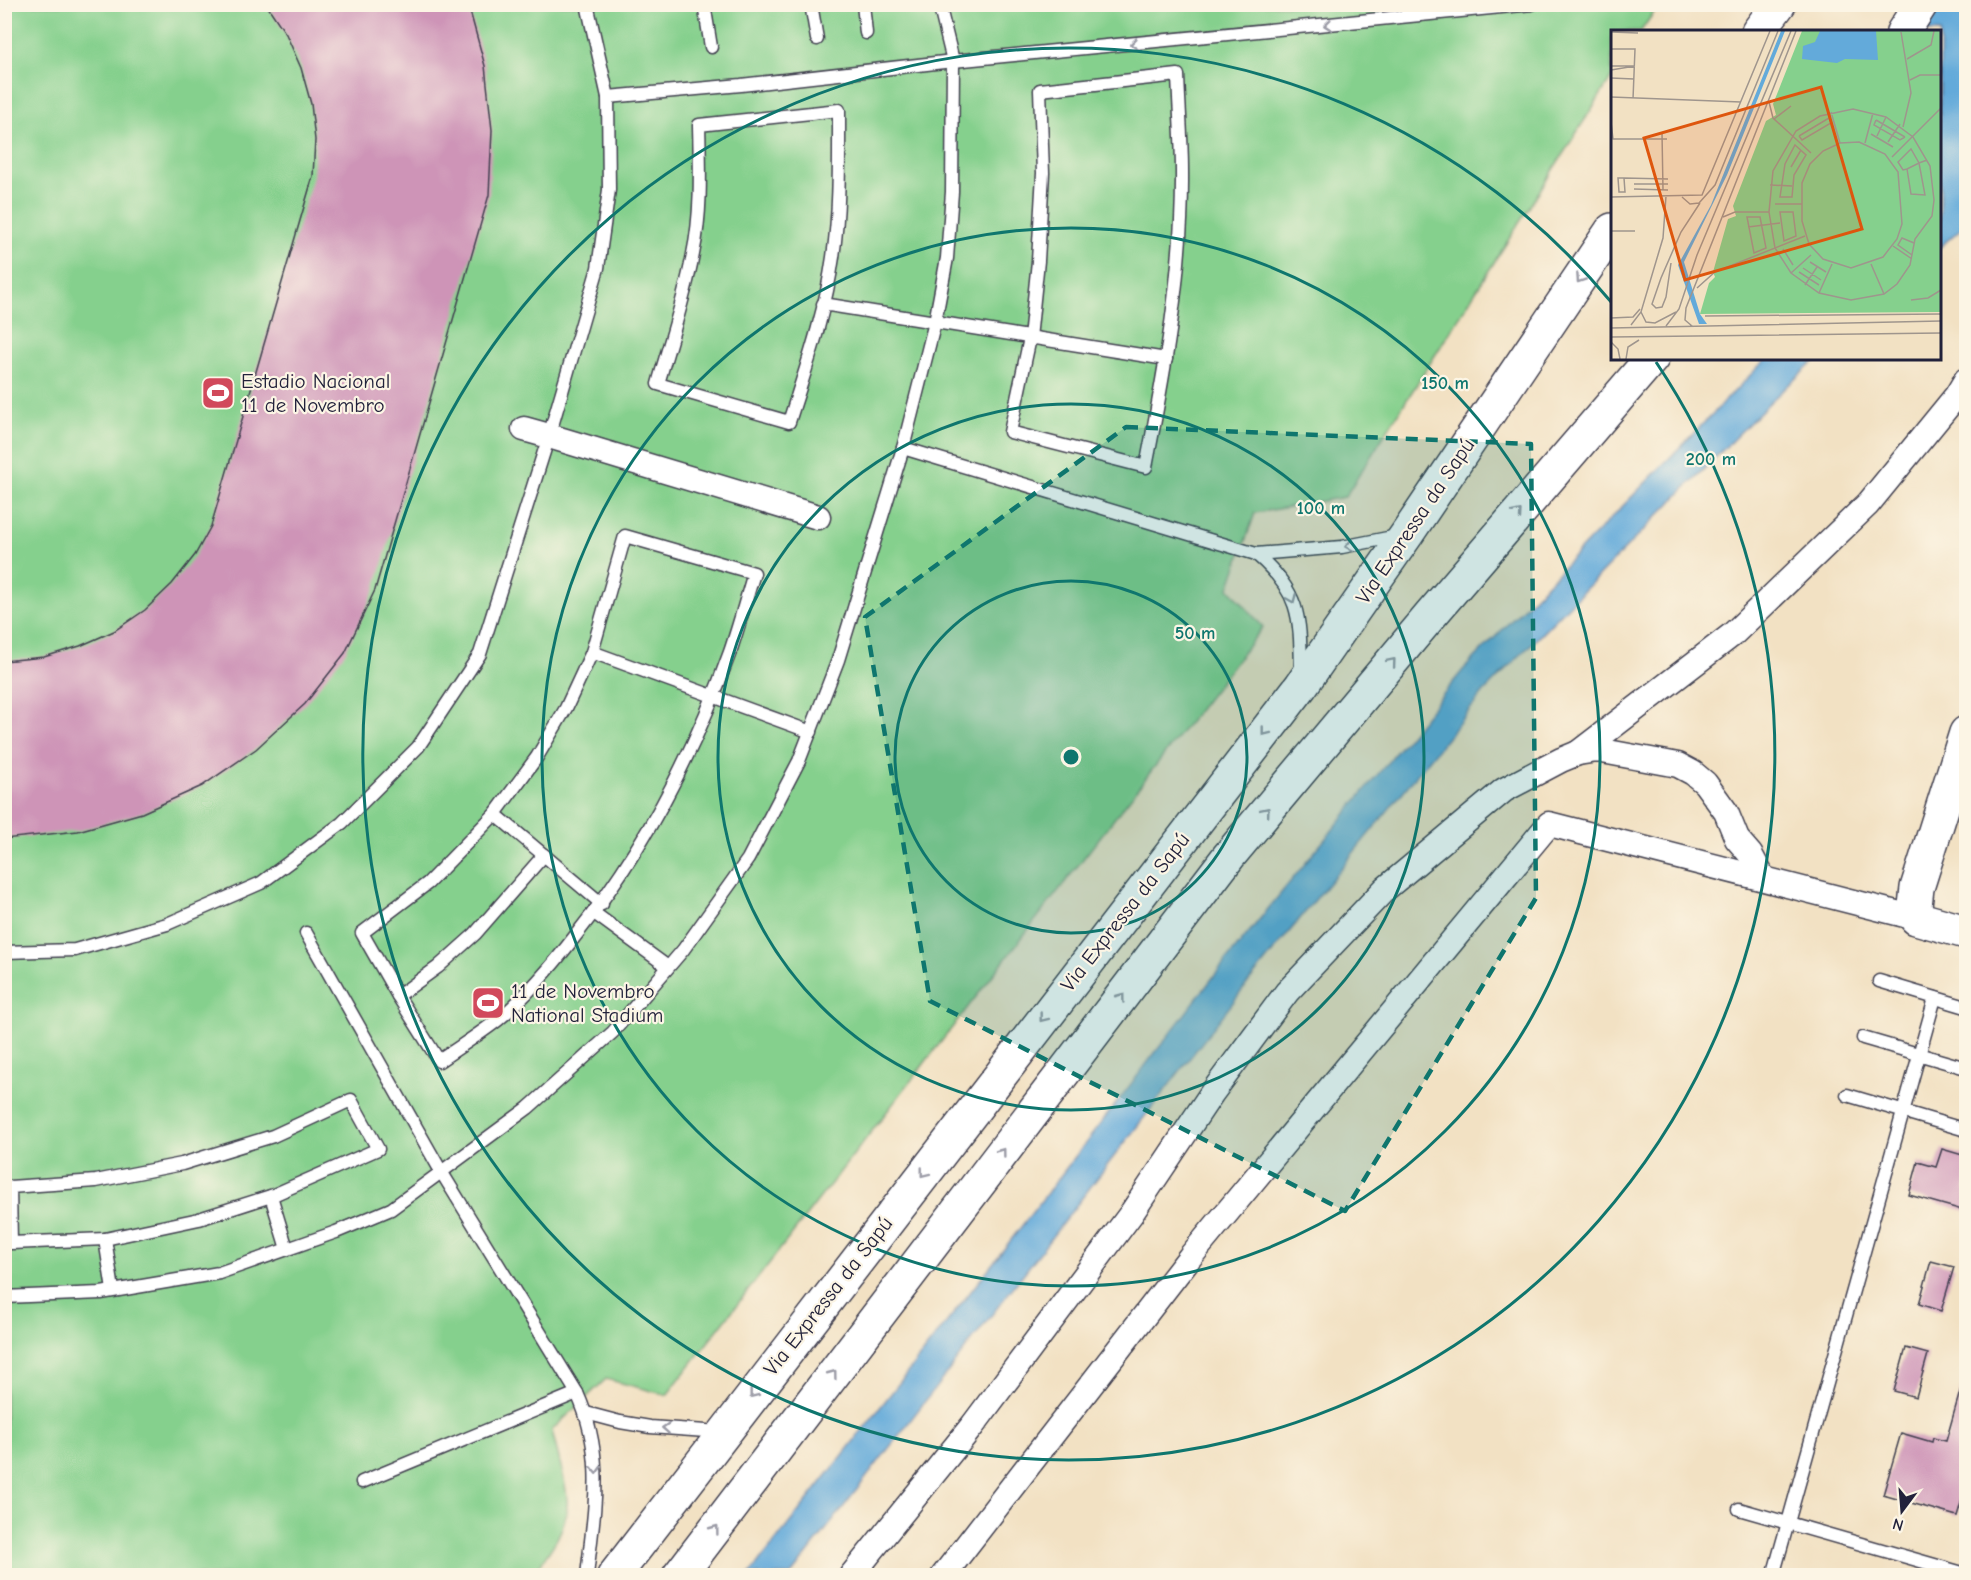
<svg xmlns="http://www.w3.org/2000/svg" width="1971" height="1580" font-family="'Comic Neue',sans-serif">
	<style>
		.green { fill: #85d08d; stroke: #547964; stroke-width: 1.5 }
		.water { fill: #63aada; stroke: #42668a; stroke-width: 1.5 }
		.building { fill: #ce94b7 }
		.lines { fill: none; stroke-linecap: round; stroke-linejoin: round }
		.lane-casing { stroke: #413f4f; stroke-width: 15 }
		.street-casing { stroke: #413f4f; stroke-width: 27 }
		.secondary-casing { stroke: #413f4f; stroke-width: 36 }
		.lane { stroke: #fff; stroke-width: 12 }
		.street { stroke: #fff; stroke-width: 24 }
		.secondary { stroke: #fff; stroke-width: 33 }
		.oneway { stroke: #9c9ca7 }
		.marked { fill: #0f766e; fill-opacity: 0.2; stroke: #0f766e; stroke-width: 4.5; stroke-dasharray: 12 8; stroke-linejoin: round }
		.ring { fill: none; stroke: #0f766e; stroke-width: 3 }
		.labels { text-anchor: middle; stroke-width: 4.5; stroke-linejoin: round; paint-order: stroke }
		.poi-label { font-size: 21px; fill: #22223b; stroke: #fcf5e5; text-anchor: start }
		.street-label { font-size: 21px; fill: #22223b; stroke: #fcf5e5 }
		.inset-road { fill: none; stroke: #9f958d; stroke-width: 1.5 }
		.view { fill: #de560e; fill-opacity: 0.15; stroke: #de560e; stroke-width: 3 }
		.inset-edge { fill: none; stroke: #22223b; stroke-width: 3 }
		.centre { fill: #0f766e; stroke: #fcf5e5; stroke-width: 3 }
		.ring-label { font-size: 18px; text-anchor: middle; font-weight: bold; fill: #0f766e; stroke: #fcf5e5; stroke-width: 4.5; stroke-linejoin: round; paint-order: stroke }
	</style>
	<rect width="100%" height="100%" fill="#fcf5e5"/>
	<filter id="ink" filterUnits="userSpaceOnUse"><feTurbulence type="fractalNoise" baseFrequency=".0167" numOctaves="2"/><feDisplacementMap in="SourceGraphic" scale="12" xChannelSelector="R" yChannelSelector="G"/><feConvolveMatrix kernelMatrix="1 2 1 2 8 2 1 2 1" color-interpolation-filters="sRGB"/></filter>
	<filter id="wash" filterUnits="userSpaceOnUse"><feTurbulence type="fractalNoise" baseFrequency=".008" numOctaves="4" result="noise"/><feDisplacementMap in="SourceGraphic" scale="24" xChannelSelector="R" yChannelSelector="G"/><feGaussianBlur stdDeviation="1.35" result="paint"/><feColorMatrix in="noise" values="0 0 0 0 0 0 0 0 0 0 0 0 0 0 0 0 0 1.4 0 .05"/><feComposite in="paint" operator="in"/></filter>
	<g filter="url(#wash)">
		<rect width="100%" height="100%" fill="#f2e1c3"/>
		<!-- green -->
		<path class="green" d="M5,5H1659L1641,31L1612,32V77L1345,497L1255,513L1229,588L1263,627L667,1395L606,1379L552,1430C556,1450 566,1480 567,1499C569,1528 548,1554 532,1575H5Z"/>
		<!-- water -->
		<g class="water">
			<polygon points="1913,5 1966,5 1966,224 1940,247 1940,32 1915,31"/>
			<polygon points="1766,359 1817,359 1771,401 1484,692 1251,979 791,1575 749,1575 1004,1249 1228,958 1463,670"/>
		</g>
		<g id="blocks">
			<!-- building -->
			<g class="building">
				<polygon points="266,4 468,4 485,66 492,130 489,195 375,590 345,653 305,704 256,749 202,786 142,813 78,831 4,839 4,661 44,657 80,646 114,631 145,610 172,584 195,555 211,526 313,176 315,140 311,104 301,68 286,34"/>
				<polygon points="1942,1149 1966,1156 1966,1211 1909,1195 1918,1162 1936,1167"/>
				<polygon points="1931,1261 1954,1267 1941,1311 1919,1304"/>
				<polygon points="1906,1348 1928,1354 1916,1397 1894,1391"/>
				<polygon points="1961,1388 1966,1389 1966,1494 1964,1493 1957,1516 1883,1495 1901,1433 1932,1442 1933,1438 1946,1441"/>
			</g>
		</g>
	</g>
	<g filter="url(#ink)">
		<use href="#blocks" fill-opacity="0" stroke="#413f4f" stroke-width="1.5"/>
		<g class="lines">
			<defs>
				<g id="lane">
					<polyline points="704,4 711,47"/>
					<polyline points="811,4 817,39"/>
					<polyline points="863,4 866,33"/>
					<path d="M1178,75C1179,107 1182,139 1182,171C1183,271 1165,370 1146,467L1010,432L1030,338L1038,261L1043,173L1040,90Z"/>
					<polyline points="608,97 741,85 953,61 1532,4"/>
					<path d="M839,110C839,159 840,209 833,257C825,314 806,368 789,422L658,384C670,341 685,298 693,254C702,212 700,168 699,125Z"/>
					<polyline points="823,304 1166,359"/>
					<polyline points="903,448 1256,554 1342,547 1398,536"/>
					<path d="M625,536L754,573C746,599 739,626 730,652C694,753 643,851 576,935C553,965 528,995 499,1019C480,1034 459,1047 439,1061L398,996L362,933L428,883L495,814L537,757L566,708L592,652Z"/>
					<path d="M1256,554C1301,593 1300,617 1301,673"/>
					<polyline points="592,652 811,732"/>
					<polyline points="495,814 602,904"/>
					<polyline points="594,913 668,967"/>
					<path d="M306,933L442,1173L577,1393C606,1457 594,1509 587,1576"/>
					<polyline points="4,952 75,950 167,924 261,883 342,823 418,747 480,654 549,436 598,268 609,190 608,97 587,4"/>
					<polyline points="1879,981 1966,1007"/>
					<polyline points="398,996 438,967 475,934 544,855"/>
					<polyline points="1863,1038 1966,1068"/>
					<polyline points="1847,1095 1966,1130"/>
					<polygon points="351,1100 378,1149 271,1196 199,1219 105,1239 11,1243 10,1187 96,1181 182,1164 273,1136"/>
					<polyline points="271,1196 287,1249"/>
					<polyline points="105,1239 113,1290"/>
					<polyline points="4,1297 101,1293 219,1273 336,1232 391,1209 528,1108 613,1032 683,950 748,859 799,761 838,660 903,448 935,322 947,258 952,192 953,61 939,4"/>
					<polyline points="586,1413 620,1422 650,1427 720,1432"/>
					<polyline points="362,1482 577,1393"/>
					<polyline points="1739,1509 1966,1574"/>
					<polyline points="1773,1576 1935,998"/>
				</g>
				<g id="street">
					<polyline points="524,429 549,436 818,517"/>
					<polyline points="1578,753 1733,634 1868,504 1957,395 1966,380"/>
					<polyline points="851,1576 973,1425 1131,1214 1212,1093 1287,992 1385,889 1504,790 1561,760 1578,753 1597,750 1678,765 1693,773 1705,783 1726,812 1737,839 1750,854 1763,878"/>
					<polyline points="943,1576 1190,1257 1549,824 1916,918"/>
				</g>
				<g id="secondary">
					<polyline points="1758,32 1779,4"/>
					<polyline points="1903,32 1921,4"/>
					<polyline points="1966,733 1917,888 1915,906 1916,918 1966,932"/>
					<polyline points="614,1576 1301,686 1407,534 1612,230"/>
					<polyline points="679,1576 1229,856 1430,616 1652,358"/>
				</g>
			</defs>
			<!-- lane casing -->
			<use href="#lane" class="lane-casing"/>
			<!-- street casing -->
			<use href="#street" class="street-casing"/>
			<!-- secondary casing -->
			<use href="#secondary" class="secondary-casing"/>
			<!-- lane -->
			<use href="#lane" class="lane"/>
			<!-- street -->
			<use href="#street" class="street"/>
			<!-- secondary -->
			<use href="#secondary" class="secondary"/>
		</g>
		<!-- one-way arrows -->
		<defs><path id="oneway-chevron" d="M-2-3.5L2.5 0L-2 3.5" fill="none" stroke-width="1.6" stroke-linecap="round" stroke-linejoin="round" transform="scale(1.5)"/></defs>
		<g class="oneway">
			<use href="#oneway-chevron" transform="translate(1328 25) rotate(174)"/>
			<use href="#oneway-chevron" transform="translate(1134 44) rotate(174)"/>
			<use href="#oneway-chevron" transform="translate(1580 279) rotate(124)"/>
			<use href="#oneway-chevron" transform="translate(1518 513) rotate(-49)"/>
			<use href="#oneway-chevron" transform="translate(1349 546) rotate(169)"/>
			<use href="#oneway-chevron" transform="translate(1292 599) rotate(67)"/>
			<use href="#oneway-chevron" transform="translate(1392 662) rotate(-50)"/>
			<use href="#oneway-chevron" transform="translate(1265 732) rotate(128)"/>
			<use href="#oneway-chevron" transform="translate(1266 811) rotate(-50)"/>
			<use href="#oneway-chevron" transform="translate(1121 997) rotate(-53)"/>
			<use href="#oneway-chevron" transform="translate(1043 1018) rotate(128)"/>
			<use href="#oneway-chevron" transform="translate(1002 1152) rotate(-53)"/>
			<use href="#oneway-chevron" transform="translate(924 1173) rotate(128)"/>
			<use href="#oneway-chevron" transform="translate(833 1374) rotate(-53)"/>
			<use href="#oneway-chevron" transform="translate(753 1394) rotate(128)"/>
			<use href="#oneway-chevron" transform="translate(666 1428) rotate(-176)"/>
			<use href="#oneway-chevron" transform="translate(596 1470) rotate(88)"/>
			<use href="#oneway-chevron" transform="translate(715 1529) rotate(-53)"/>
		</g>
	</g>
	<!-- marked area -->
	<path class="marked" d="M1126,427L1531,444L1536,898L1345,1211L930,1001L865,617Z"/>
	<!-- distance rings -->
	<g class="ring">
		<circle cx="1071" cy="757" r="176"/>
		<circle cx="1071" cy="757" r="353"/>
		<circle cx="1071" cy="757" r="529"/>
		<path d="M1656 362A706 706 0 1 1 1612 303"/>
	</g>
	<!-- icons -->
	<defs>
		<symbol id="stadium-square" viewBox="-11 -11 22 22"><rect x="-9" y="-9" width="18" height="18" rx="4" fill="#d1495b" stroke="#fcf5e5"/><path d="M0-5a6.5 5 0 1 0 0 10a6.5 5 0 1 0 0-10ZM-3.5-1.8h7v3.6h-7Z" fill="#fff"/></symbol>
	</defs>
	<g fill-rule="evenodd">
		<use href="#stadium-square" x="199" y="374" width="38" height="38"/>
		<use href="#stadium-square" x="469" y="984" width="38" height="38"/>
	</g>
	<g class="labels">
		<!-- poi labels -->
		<g class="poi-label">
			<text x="241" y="388">Estadio Nacional<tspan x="241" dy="24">11 de Novembro</tspan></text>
			<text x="511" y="998">11 de Novembro<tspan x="511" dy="24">National Stadium</tspan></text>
		</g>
		<!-- street labels -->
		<g class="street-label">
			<text transform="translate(1415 521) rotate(-56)" y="7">Via Expressa da Sapú</text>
			<text transform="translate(1125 912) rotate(-52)" y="7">Via Expressa da Sapú</text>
			<text transform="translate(828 1296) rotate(-52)" y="7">Via Expressa da Sapú</text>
		</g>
	</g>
	<!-- overview -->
	<g transform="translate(1611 30)">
		<rect width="330" height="330" fill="#f2e1c3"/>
		<path d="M191,1H330V282L89,284L98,253L104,247L102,242L117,189L125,186L122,176L155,91L165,85L162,74Z" fill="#85d08d"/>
		<path d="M170,1H174L116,145L73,232L89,284L96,294H88L67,235L100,175ZM209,1H265L267,30L234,29L226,33L191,29L192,16L204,12Z" fill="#63aada"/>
		<path class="inset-road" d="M0,2L27,3M290,2L300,63L292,97M0,19H24L22,69M296,29L320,15L323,1M0,36H24L0,40M0,48L23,49M299,50L309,45H330M0,67L130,72M158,72L162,88L200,123M242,79L275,87L302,107L319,136L323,170L321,186L304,209L299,235L286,254L273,264L240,270L208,263L180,243L164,218L158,182L162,141L185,101L209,86ZM220,82L229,113M163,89L180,76M265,90L263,95L289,110L294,107M265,90L294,107M0,92L2,109H56M51,103L52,160M260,104L282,117M188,106L191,110L220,93L218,88M188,106L218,88M266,106L275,87M248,112L274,124L287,142L291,194L286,209L272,227L240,238L212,229L198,214L191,191V153L199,134L212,121L229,113ZM277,112L289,94M254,113L262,83M184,115L195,125L183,145L181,167H169L174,134ZM281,127L330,78M180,137L190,120M296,139L300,164L314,165L308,133L300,119L287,132L292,140L296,139L308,133L316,130M13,148L14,162H8L7,148H13L57,149M23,154H57M159,155L181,156M23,159L57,160M0,167L91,165L159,1M71,167L79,174L88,173L104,155L167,1M164,174H191M169,182H182L185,206L173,211ZM112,187L124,182H158M136,187H149L155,218L143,223ZM137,197L169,193M0,201H24M282,216L301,229M172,219L182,235M301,225L287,215L291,208L303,213M199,232L215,242M60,233L55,267L51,277L45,278L41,274L50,248L70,202L89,173M260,234L273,264M192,238L210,250M188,242L208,255M180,243L200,225M194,255L206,237M86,258L104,242L194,206M208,263L221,234M300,270L317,268L330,260M30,282L35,292L44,293L65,282M94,286L330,284M0,288L22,287L29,279M20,295L30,282L52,208L55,166M55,296L68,279L86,225L180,1M81,296L74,290L75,278L185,1M0,298L330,291M0,307L330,303M0,312L7,319L9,329M15,329L17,317L28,310"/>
		<path class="view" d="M210,57L251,199L74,250L33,108Z"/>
		<rect width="330" height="330" class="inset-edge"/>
	</g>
	<circle cx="1071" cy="757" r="9" class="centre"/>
	<g class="ring-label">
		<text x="1445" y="389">150 m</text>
		<text x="1711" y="465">200 m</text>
		<text x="1321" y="514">100 m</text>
		<text x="1195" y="639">50 m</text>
	</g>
	<!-- margin -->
	<rect width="1971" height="1580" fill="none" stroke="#fcf5e5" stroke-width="24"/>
	<!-- north arrow -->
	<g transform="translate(1902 1511) rotate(196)" stroke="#fcf5e5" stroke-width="4.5" paint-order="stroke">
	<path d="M0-4.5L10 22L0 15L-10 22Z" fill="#22223b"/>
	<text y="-9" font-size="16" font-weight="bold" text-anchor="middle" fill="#22223b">N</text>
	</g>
</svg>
